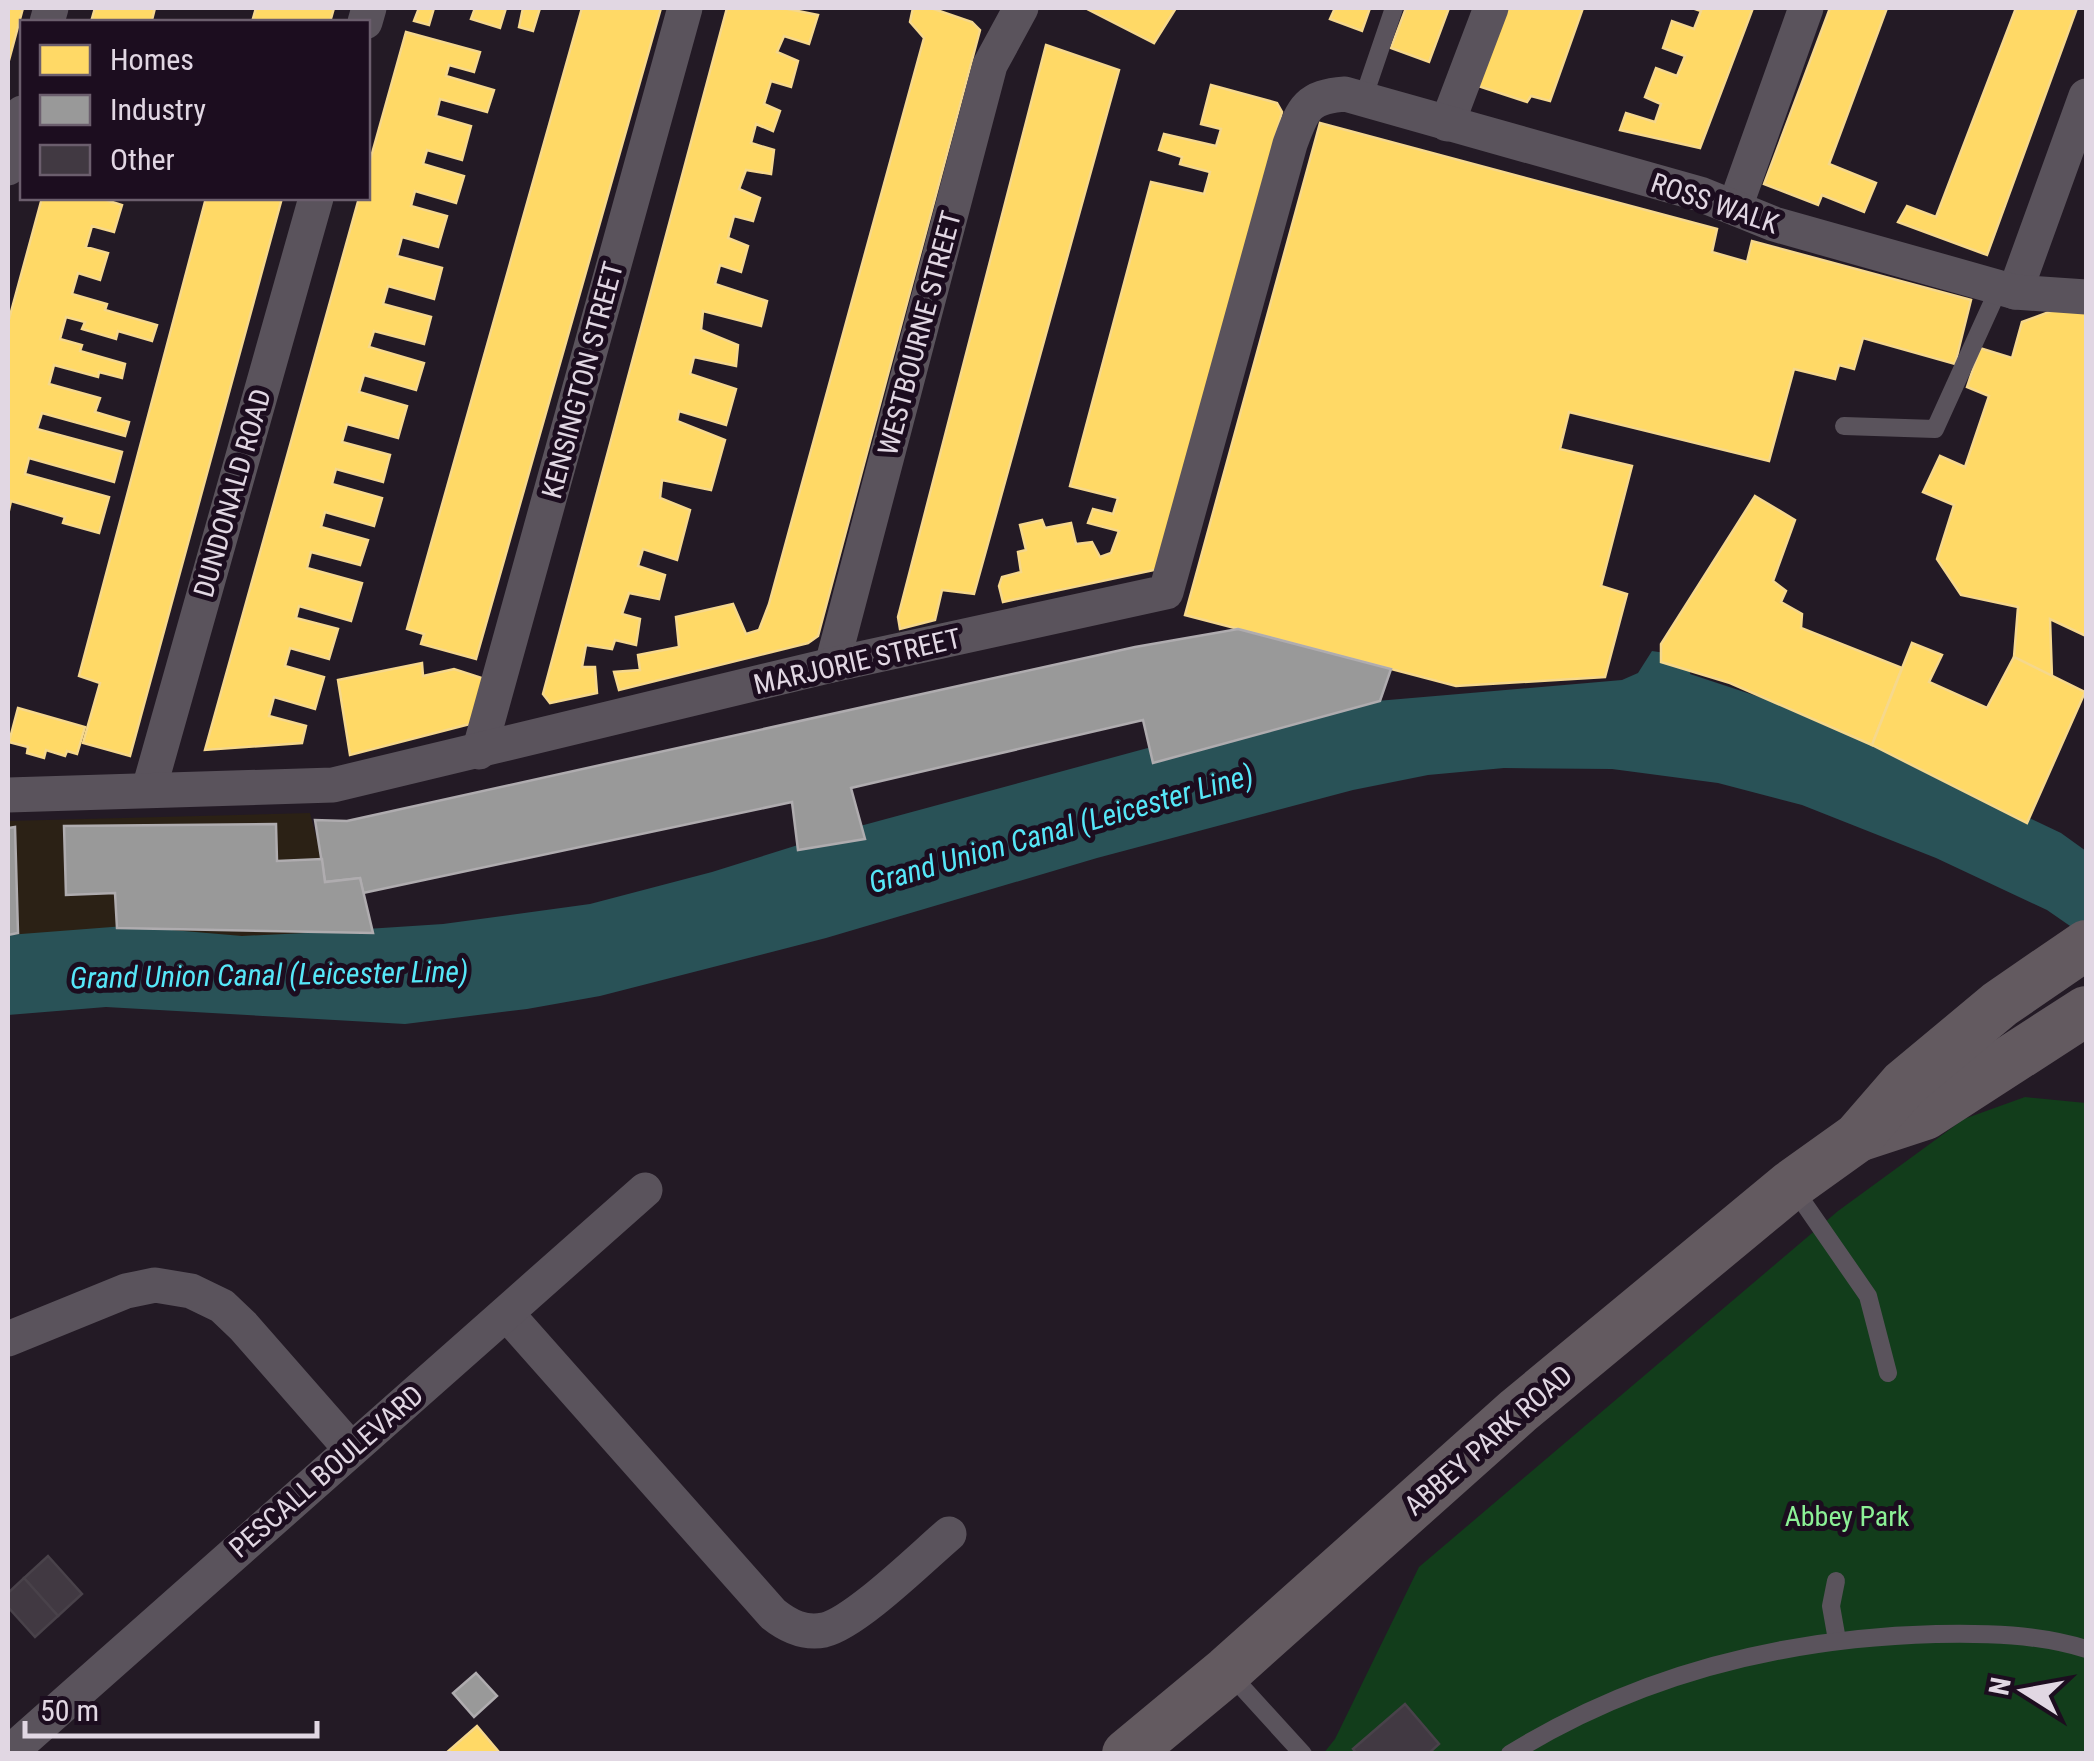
<svg xmlns="http://www.w3.org/2000/svg" width="2094" height="1761" font-family="'Roboto Condensed',sans-serif">
	<style>
		.industrial { fill: #2b2115 }
		.green { fill: #123d1b }
		.water { fill: #295257 }
		.homes { fill: #ffd966; stroke: #f6d88c; stroke-width: 2.5 }
		.industry { fill: #999; stroke: #afacaf; stroke-width: 2.5 }
		.building { fill: #413942; stroke: #49424a; stroke-width: 2.5 }
		.lines { fill: none; stroke-linecap: round; stroke-linejoin: round }
		.lane { stroke: #5a535c; stroke-width: 18 }
		.street { stroke: #5a535c; stroke-width: 35 }
		.secondary { stroke: #635a60; stroke-width: 50 }
		.labels { text-anchor: middle; stroke-width: 10; stroke-linejoin: round; paint-order: stroke }
		.street-label { font-size: 28px; fill: #e1d7e3; stroke: #1c0d1f }
		.park-label { font-size: 28px; fill: #8cf096; stroke: #1c0d1f }
		.water-label { font-size: 30px; font-style: italic; fill: #56e7f8; stroke: #1c0d1f }
	</style>
	<rect width="100%" height="100%" fill="#231a25"/>
	<!-- industrial -->
	<polygon class="industrial" points="310,813 343,941 8,942 8,821"/>
	<!-- green -->
	<polygon class="green" points="2025,1097 2086,1103 2086,1753 1323,1754 1335,1739 1419,1567 1838,1211 1964,1119"/>
	<!-- water -->
	<polygon class="water" points="1652,651 1692,657 1690,674 1802,711 2061,833 2086,851 2086,937 2047,910 1936,858 1802,805 1718,783 1612,769 1504,768 1428,775 1353,790 1097,858 826,938 600,996 527,1009 405,1024 106,1007 8,1015 8,935 125,926 242,936 305,933 443,924 590,904 712,872 849,829 1347,694 1365,702 1622,680 1638,673"/>
	<!-- homes -->
	<g class="homes">
		<polygon points="8,8 23,8 8,64"/>
		<polygon points="95,8 155,8 152,20 162,22 91,22"/>
		<polygon points="256,8 334,8 330,22 252,22"/>
		<polygon points="419,8 434,8 429,25 414,21"/>
		<polygon points="475,8 506,8 500,28 471,19"/>
		<polygon points="523,8 540,8 533,31 519,27"/>
		<polygon points="582,8 661,8 476,659 421,644 424,634 407,629"/>
		<polygon points="727,8 783,8 818,15 809,44 784,36 777,52 798,61 791,87 771,81 764,104 780,111 773,131 756,124 751,143 774,150 771,174 746,170 739,189 760,198 753,221 734,216 728,238 748,246 741,272 720,265 715,284 767,301 761,326 703,311 701,330 738,345 736,366 694,357 690,374 736,389 726,425 679,411 677,421 725,440 711,490 662,480 660,498 690,510 677,560 643,549 638,566 665,575 659,599 629,593 622,614 640,619 636,645 615,640 612,649 586,645 582,667 595,667 597,693 550,703 543,694"/>
		<polygon points="913,8 931,8 972,22 980,30 818,636 808,643 619,690 614,672 640,670 638,655 679,647 676,617 733,604 746,634 759,630 769,604 924,38 910,22"/>
		<polygon points="1085,8 1176,8 1154,43"/>
		<polygon points="1335,8 1370,8 1362,31 1330,19"/>
		<polygon points="1406,8 1449,8 1429,62 1391,48"/>
		<polygon points="1507,8 1583,8 1550,101 1531,96 1527,102 1478,86"/>
		<polygon points="1692,8 1753,8 1700,148 1620,130 1626,113 1655,122 1661,104 1645,97 1656,68 1677,76 1685,56 1663,48 1672,21 1694,29 1701,11"/>
		<polygon points="1830,8 1887,8 1829,164 1876,183 1864,212 1822,195 1818,205 1764,184"/>
		<polygon points="2016,8 2077,8 1987,255 1898,222 1907,206 1936,217"/>
		<polygon points="406,32 480,52 474,72 449,65 446,76 494,90 487,112 440,99 436,116 471,126 462,160 427,150 423,164 464,176 456,203 415,191 411,206 447,216 438,247 402,237 397,256 442,268 434,299 388,286 383,304 431,317 424,344 374,331 369,347 424,363 416,390 364,375 359,392 407,406 398,438 347,424 342,442 390,455 383,482 336,469 332,484 382,498 374,526 325,512 321,527 368,540 360,565 311,552 307,568 362,583 351,621 299,606 296,618 338,629 329,659 290,648 285,666 324,677 315,709 274,697 269,716 306,726 302,743 205,750 359,198 368,198 368,168"/>
		<polygon points="1046,45 1119,70 974,594 942,590 935,620 900,629 898,617"/>
		<polygon points="1211,85 1277,103 1282,112 1159,569 1003,602 999,586 1002,577 1021,572 1018,552 1026,550 1020,525 1042,520 1045,528 1071,523 1076,544 1092,542 1100,557 1111,553 1119,531 1088,523 1093,509 1113,514 1118,498 1070,486 1151,182 1204,194 1210,172 1180,164 1182,157 1159,150 1164,134 1216,146 1221,129 1201,124"/>
		<polygon points="1320,123 1717,229 1712,252 1747,262 1752,241 1971,300 1955,364 1863,338 1854,369 1839,365 1835,379 1794,369 1769,461 1569,412 1560,449 1632,466 1601,586 1627,594 1605,677 1456,686 1185,615"/>
		<polygon points="42,198 100,198 122,205 114,232 92,226 86,247 108,253 100,280 78,273 72,294 107,304 105,310 157,325 152,341 118,331 116,339 82,329 85,322 66,317 60,339 82,345 80,351 125,364 122,378 99,372 98,377 54,365 49,384 100,398 95,412 129,422 125,436 42,413 37,429 122,452 114,482 29,458 25,474 109,497 99,533 63,523 65,517 11,501 8,515 8,323"/>
		<polygon points="206,198 282,198 130,756 83,743 100,683 79,676"/>
		<polygon points="2065,306 2086,313 2086,636 2050,619 2052,677 2014,657 2018,607 1961,595 1937,559 1954,505 1923,492 1940,456 1965,467 1989,396 1967,387 1980,348 2012,358 2022,322"/>
		<polygon points="1755,496 1795,520 1773,581 1786,591 1781,602 1802,614 1801,628 1902,668 1872,745 1730,683 1661,662 1661,644"/>
		<polygon points="1912,643 1942,655 1929,682 1987,708 2014,657 2085,692 2027,823 1872,745"/>
		<polygon points="422,663 423,676 454,669 485,679 474,723 350,755 338,680"/>
		<polygon points="18,708 85,727 77,754 67,751 65,756 46,750 44,758 27,753 28,747 9,742"/>
		<polygon points="477,1726 498,1751 495,1754 445,1754"/>
	</g>
	<!-- industry -->
	<g class="industry">
		<polygon points="1238,629 1391,669 1380,701 1153,763 1143,720 851,788 865,839 798,850 792,802 363,893 360,878 325,882 315,820 347,821 1135,647"/>
		<polygon points="276,824 277,861 322,859 325,882 360,878 373,933 117,928 115,893 66,895 64,826"/>
		<polygon points="15,827 18,933 8,935 8,828"/>
		<polygon points="476,1673 497,1696 474,1717 453,1693"/>
	</g>
	<!-- building -->
	<g class="building">
		<polygon points="48,1556 82,1594 58,1616 24,1578"/>
		<polygon points="24,1578 58,1616 35,1637 8,1607 8,1593"/>
		<polygon points="1405,1704 1439,1744 1428,1754 1357,1754 1353,1749"/>
	</g>
	<g class="lines">
		<!-- lane -->
		<g class="lane">
			<polyline points="1363,99 1394,8"/>
			<polyline points="1844,426 1935,429 1999,288"/>
			<polyline points="1794,1189 1868,1296 1888,1373"/>
			<polyline points="1836,1581 1831,1606 1837,1640"/>
			<polyline points="1231,1675 1303,1754"/>
			<path d="M1510,1754C1639,1674 1786,1638 1936,1634C1987,1633 2038,1634 2086,1649"/>
		</g>
		<!-- street -->
		<g class="street">
			<polyline points="47,22 51,8"/>
			<polyline points="365,22 369,8"/>
			<polyline points="1447,124 1491,8"/>
			<polyline points="8,168 22,113"/>
			<polyline points="1735,207 1806,8"/>
			<polyline points="2015,292 2086,96"/>
			<polyline points="832,665 990,65 1021,8"/>
			<polyline points="479,752 685,8"/>
			<polyline points="149,789 316,198"/>
			<path d="M8,795L333,785L832,665L1166,592L1290,144C1303,109 1306,97 1345,94L1700,194L1774,224L2015,292L2086,297"/>
			<path d="M507,1314L773,1614C788,1626 804,1634 824,1630C855,1623 921,1558 949,1534"/>
			<polyline points="8,1339 126,1291 155,1285 191,1291 222,1306 243,1326 350,1448"/>
			<polyline points="8,1754 645,1190"/>
		</g>
		<!-- secondary -->
		<g class="secondary">
			<polyline points="1858,1137 1925,1115 2086,1011"/>
			<polyline points="1127,1754 1227,1671 1518,1411 1791,1185 1858,1137 1904,1084 2000,1004 2086,945"/>
		</g>
	</g>
	<g class="labels">
		<!-- street labels -->
		<g class="street-label">
			<text transform="translate(1715 203) rotate(19)" y="10">ROSS WALK</text>
			<text transform="translate(919 333) rotate(-75)" y="10">WESTBOURNE STREET</text>
			<text transform="translate(582 380) rotate(-75)" y="10">KENSINGTON STREET</text>
			<text transform="translate(232 493) rotate(-74)" y="10">DUNDONALD ROAD</text>
			<text transform="translate(857 661) rotate(-13)" y="10">MARJORIE STREET</text>
			<text transform="translate(1488 1440) rotate(-41)" y="10">ABBEY PARK ROAD</text>
			<text transform="translate(326 1471) rotate(-41)" y="10">PESCALL BOULEVARD</text>
		</g>
		<!-- park labels -->
		<g class="park-label">
			<text x="1847" y="1526">Abbey Park</text>
		</g>
		<!-- water labels -->
		<g class="water-label">
			<text transform="translate(1061 829) rotate(-16)" y="10">Grand Union Canal (Leicester Line)</text>
			<text transform="translate(269 975) rotate(-1)" y="10">Grand Union Canal (Leicester Line)</text>
		</g>
	</g>
	<!-- border -->
	<rect width="2094" height="1761" fill="none" stroke="#e1d7e3" stroke-width="20"/>
	<!-- legend -->
	<rect x="20" y="20" width="350" height="180" fill="#1c0d1f" stroke="#6b5e6d" stroke-width="2.5"/>
	<rect x="40" y="45" width="50" height="30" fill="#ffd966" stroke="#6b5e6d" stroke-width="2.5"/>
	<text x="110" y="70" font-size="30" fill="#e1d7e3">Homes</text>
	<rect x="40" y="95" width="50" height="30" fill="#999999" stroke="#6b5e6d" stroke-width="2.5"/>
	<text x="110" y="120" font-size="30" fill="#e1d7e3">Industry</text>
	<rect x="40" y="145" width="50" height="30" fill="#413942" stroke="#6b5e6d" stroke-width="2.5"/>
	<text x="110" y="170" font-size="30" fill="#e1d7e3">Other</text>
	<!-- north arrow -->
	<g transform="translate(2024 1691) rotate(281)" stroke="#1c0d1f" stroke-width="8" paint-order="stroke">
	<path d="M0-8L18 38L0 25L-18 38Z" fill="#e1d7e3"/>
	<text y="-15" font-size="28" font-weight="bold" text-anchor="middle" fill="#e1d7e3">N</text>
	</g>
	<!-- scale -->
	<path d="M25 1721v15h292v-15" fill="none" stroke="#e1d7e3" stroke-width="5"/>
	<text x="40" y="1721" font-size="30" fill="#e1d7e3" stroke="#1c0d1f" stroke-width="8" paint-order="stroke">50 m</text>
</svg>
